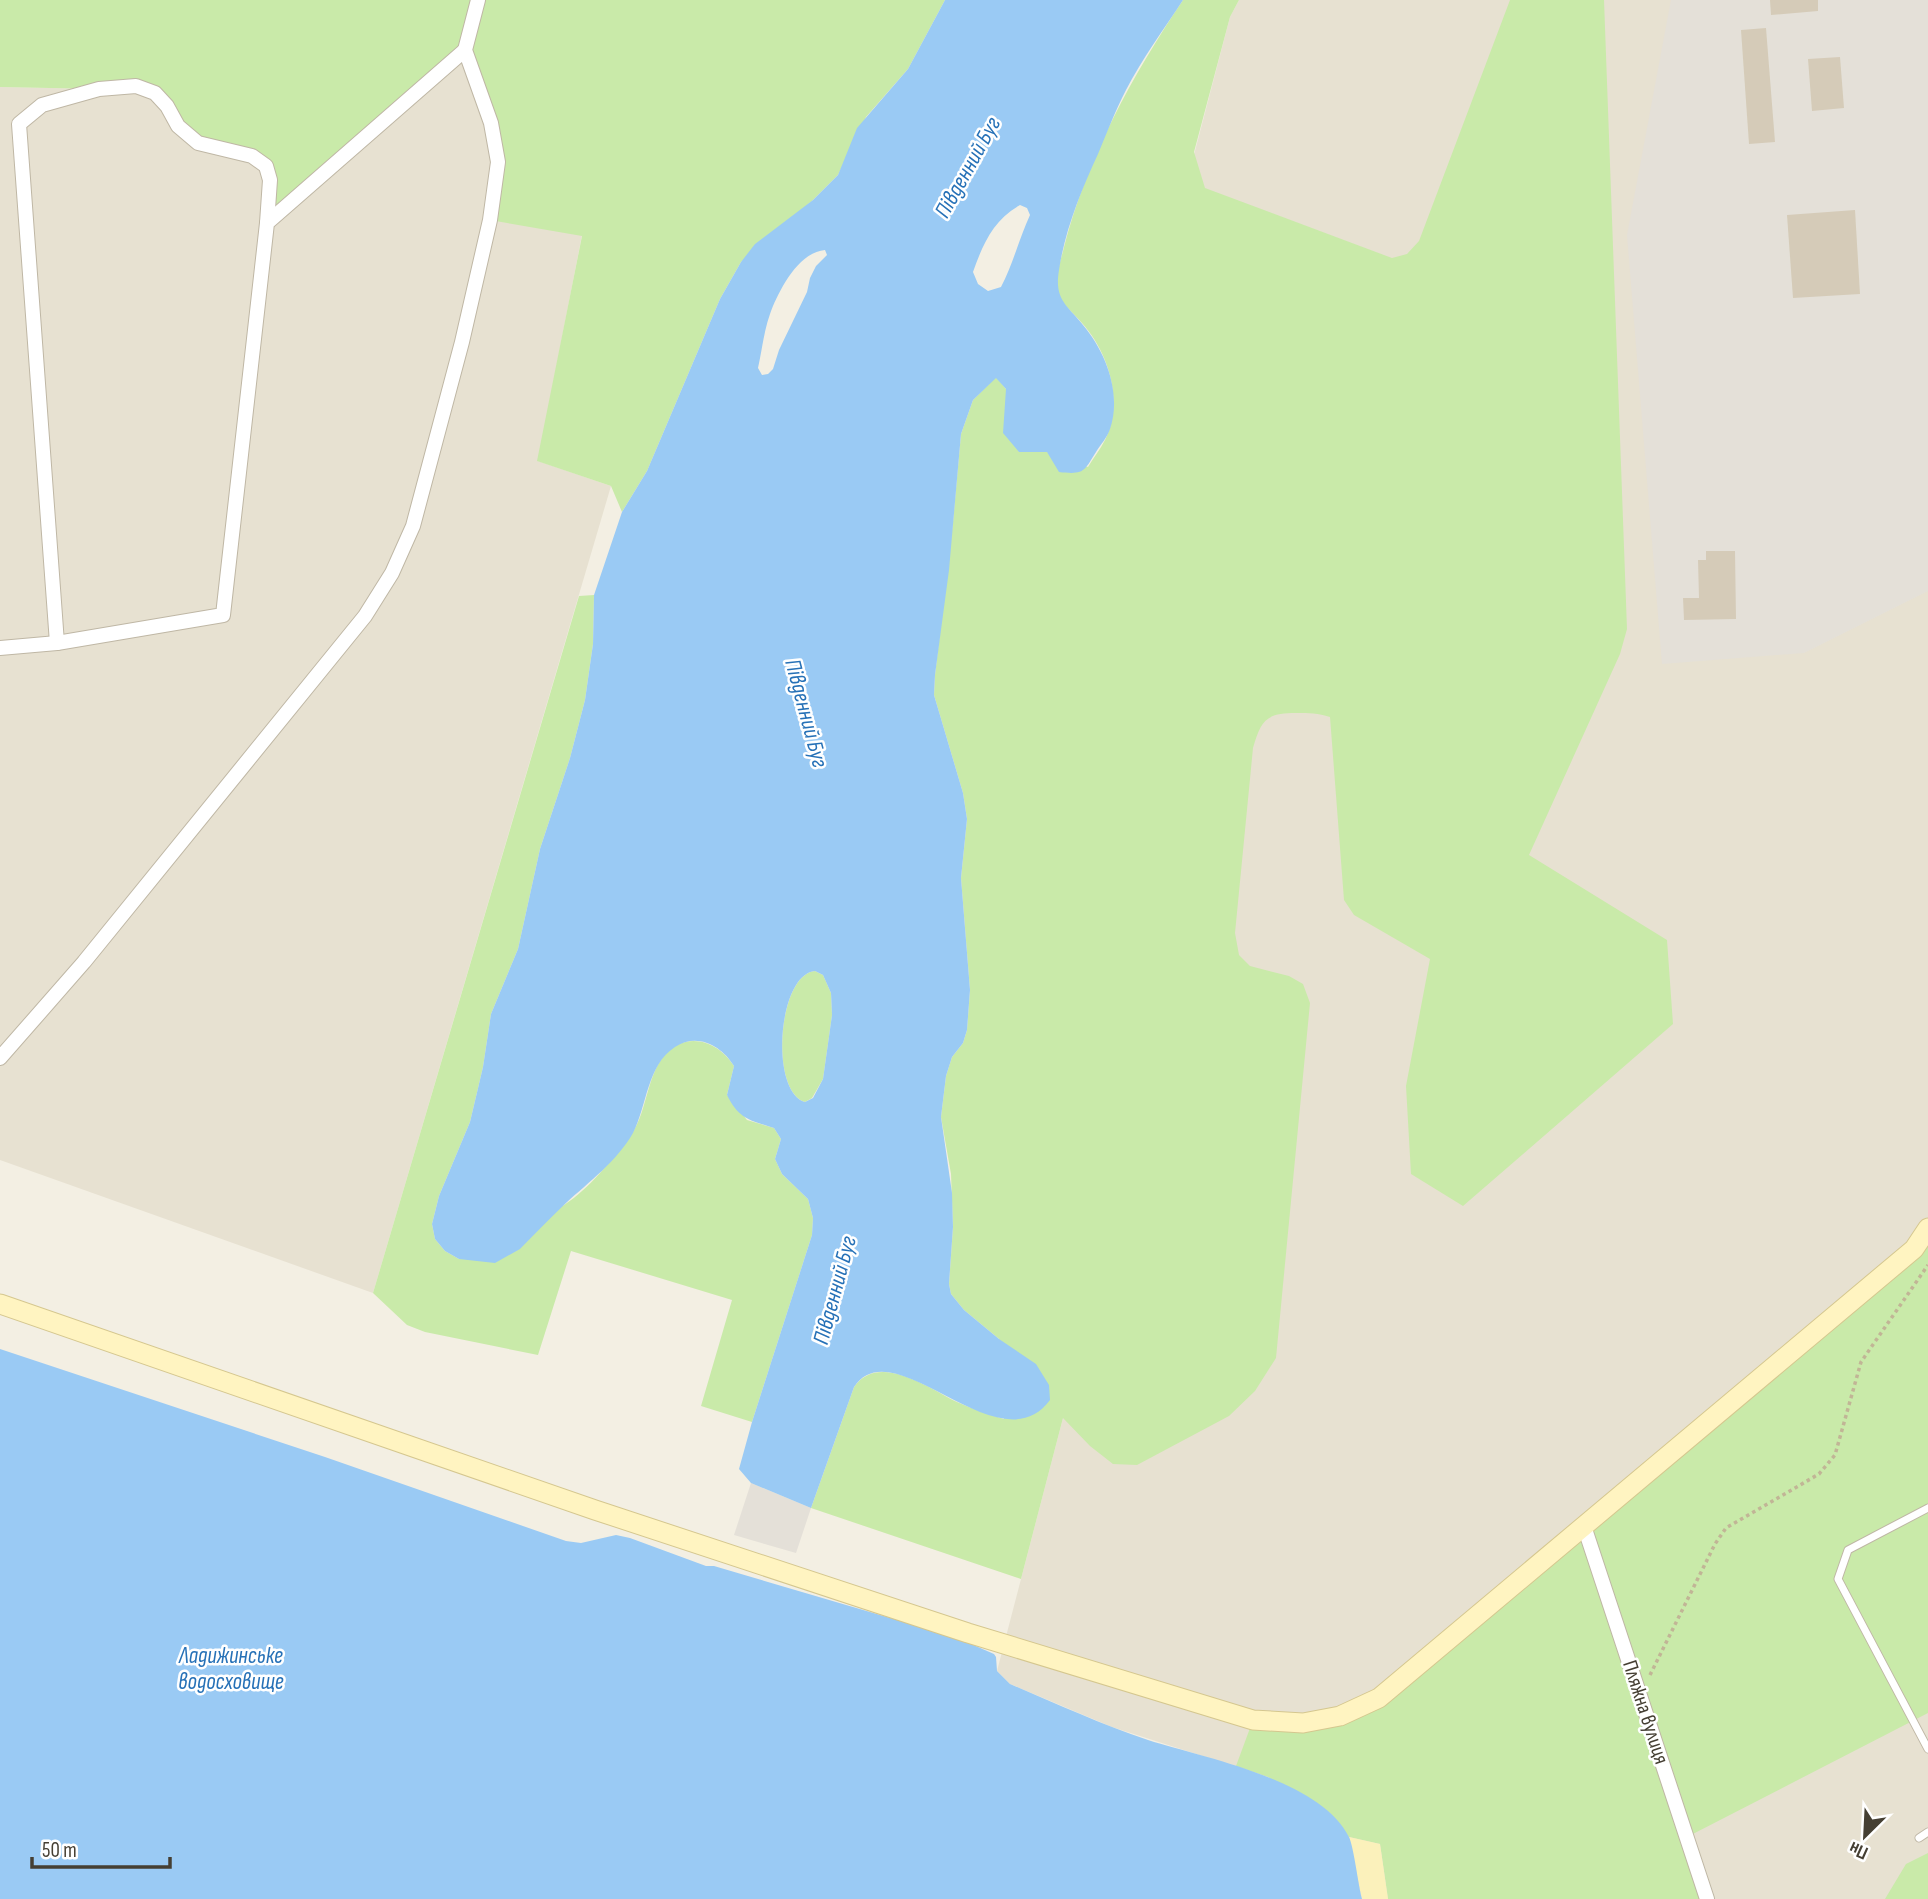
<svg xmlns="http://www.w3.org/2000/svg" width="1928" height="1899" font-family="'Sofia Sans Condensed',sans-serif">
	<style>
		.residential { fill: #e7e1d1 }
		.industrial { fill: #e4e0d8 }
		.green { fill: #c9eaa9 }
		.sand { fill: #fbf1bb }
		.water { fill: #9acaf4; fill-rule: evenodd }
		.building { fill: #d5cbb8 }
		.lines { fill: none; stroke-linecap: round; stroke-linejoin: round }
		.lane-casing { stroke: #bfb7a5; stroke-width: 9 }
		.street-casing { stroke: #bfb7a5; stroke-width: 16 }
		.secondary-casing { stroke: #d5c78f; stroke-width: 21 }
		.path { stroke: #c1b596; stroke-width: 3.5; stroke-dasharray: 3.5 3.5; stroke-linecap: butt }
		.lane { stroke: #fff; stroke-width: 7 }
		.street { stroke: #fff; stroke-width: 14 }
		.secondary { stroke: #fff4c1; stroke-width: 19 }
		.labels { text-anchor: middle; stroke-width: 5; stroke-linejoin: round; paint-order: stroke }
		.street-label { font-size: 21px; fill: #453f33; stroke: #fff }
		.water-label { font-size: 23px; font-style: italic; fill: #2671b7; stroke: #fff }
	</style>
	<rect width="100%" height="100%" fill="#f3efe3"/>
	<!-- residential -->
	<g class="residential">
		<polygon points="1239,0 1928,0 1928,1899 1362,1899 1355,1872 1268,1777 1112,1727 1010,1684 997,1671 1063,1418 1059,671 1230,17"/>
		<polygon points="465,50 582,235 538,461 611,486 373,1293 0,1160 0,87 99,89"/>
	</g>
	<!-- industrial -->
	<g class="industrial">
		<polygon points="1671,0 1928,0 1928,591 1804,653 1662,664 1627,235"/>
		<polygon points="751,1483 811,1508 796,1553 734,1535"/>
	</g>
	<!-- green -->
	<g class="green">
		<polygon points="0,0 945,0 908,69 866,117 838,175 813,200 741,262 720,299 647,471 622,512 611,486 537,461 582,236 490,220 498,162 465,51 267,223 266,166 198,143 155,93 99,89 0,87"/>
		<path d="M1183,0H1239L1230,17L1194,152L1205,188L1392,258L1407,254L1419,241L1510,0H1604L1627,629L1620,654L1529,855L1667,940L1673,1024L1463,1206L1411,1174L1406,1086L1430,959L1354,915L1344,900L1330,717C1318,713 1309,713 1296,713C1266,713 1261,720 1253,748L1235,933L1239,955L1250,966L1289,976L1303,984L1310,1003L1276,1358L1255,1391L1229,1416L1137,1465L1113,1464L1090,1446L1063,1418L1021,1579L811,1508L854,1387C879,1351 930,1389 957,1402C973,1409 988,1414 1004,1419L999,1339L964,1310L951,1294L949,1284L953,1227L951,1174L941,1117L946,1076L952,1057L963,1043L967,1030L970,990L961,878L967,819L963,793L934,695L935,675L953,522L961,434L973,400L996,377L1006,389V400L1019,452H1047L1088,467C1093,458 1100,450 1105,440C1124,402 1109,353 1082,323C1073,312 1059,303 1057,289C1055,276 1061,260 1064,247C1087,158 1132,76 1183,0Z"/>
		<path d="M594,595L593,644L585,700L570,758L540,849L518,949L491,1014L483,1067L470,1122L439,1196L432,1224L435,1239L445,1251L459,1259C493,1241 531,1225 564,1205C589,1189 612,1160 630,1136C650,1110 645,1065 675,1046C698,1033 722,1047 734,1066L727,1095L747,1120L774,1128L781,1139L775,1159L782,1174L808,1199L813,1218L812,1235L752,1422L701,1406L732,1300L571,1251L538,1355L425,1332L407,1325L373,1293L579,596Z"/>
		<path d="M815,971L823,975L831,993L832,1015L823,1079L812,1098L805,1102C769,1091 778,974 815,971Z"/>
		<polygon points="1928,1246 1928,1713 1687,1837 1707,1899 1388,1899 1380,1844 1349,1837 1330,1813 1268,1777 1236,1766 1253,1720 1303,1723 1379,1698 1914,1249"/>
		<polygon points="1928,1853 1928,1899 1885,1899 1906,1864"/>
	</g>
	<!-- sand -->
	<polygon class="sand" points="1349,1837 1380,1844 1388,1899 1362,1899"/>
	<!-- water -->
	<g class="water">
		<path d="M945,0H1183C1164,29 1142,59 1126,90C1115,111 1107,133 1098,154C1081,191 1065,230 1059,270C1054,300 1067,305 1083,325C1106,352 1122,394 1110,429C1107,438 1101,444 1096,452C1084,471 1085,475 1059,472L1047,452H1019L1003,433L1006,389L996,378L973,400L961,434L949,570L935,675L934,695L963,793L967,819L961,878L970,990L967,1030L963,1043L952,1057L946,1076L941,1117L952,1193L953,1227L949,1284L951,1294L964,1310L999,1339L1036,1364L1049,1385L1050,1400C999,1469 894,1327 854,1387L811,1508L751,1483L739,1469L752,1422L812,1235L813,1218L808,1199L782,1174L775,1159L781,1139L774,1128C749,1120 739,1119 727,1095L734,1066C722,1046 697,1032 675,1047C647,1065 647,1106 633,1133C617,1161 589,1182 566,1203C550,1218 535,1234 520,1249L495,1263L459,1259L445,1251L435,1239L432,1224L439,1196L470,1122L483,1067L491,1014L518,949L540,849L570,758L585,700L593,644L594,595L622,512L647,471L720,299L741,262L755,244L813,200L838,175L857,128L908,69ZM1020,205L1027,208L1030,215C1019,239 1013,264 1001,287L988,291L978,284L973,272C983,244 993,220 1020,205ZM825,250L827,255L816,266L810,278L807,292L779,350L773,369L768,374L762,375L758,368C762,350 764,331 770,314C778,292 798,252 825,250ZM815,971L823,975L831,993L832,1015L823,1079L813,1098L805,1102C769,1091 778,974 815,971Z"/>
		<path d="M0,1349L325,1457L566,1541L581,1543L616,1535L630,1538L706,1566H714L955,1637L994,1654L996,1657L997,1671L1010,1684C1055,1703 1100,1724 1148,1740C1204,1758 1320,1779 1349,1837C1354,1848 1358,1884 1362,1899H0Z"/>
	</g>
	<!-- building -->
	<g class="building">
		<polygon points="1770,0 1818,0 1818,11 1771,15"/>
		<polygon points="1766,28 1775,142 1749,144 1741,30"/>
		<polygon points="1840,57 1844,108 1812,111 1808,59"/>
		<polygon points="1855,210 1860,294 1793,298 1787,215"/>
		<polygon points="1706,551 1735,551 1736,619 1684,620 1683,598 1699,598 1698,560 1706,560"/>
	</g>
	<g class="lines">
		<defs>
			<g id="lane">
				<polyline points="1928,1508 1848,1550 1838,1579 1928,1749"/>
				<polyline points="1919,1838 1928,1832"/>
			</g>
			<g id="street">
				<polyline points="57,643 19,124 42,105 99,89 136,86 155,93 167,106 178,126 198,143 252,156 266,166 270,180 267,223"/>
				<polyline points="0,648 57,643 223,615 267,223 465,50"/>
				<polyline points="0,1058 84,962 365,616 392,573 413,526 462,342 490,220 498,162 491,123 465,50 478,0"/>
				<polyline points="1584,1526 1707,1899"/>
			</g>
			<polyline id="secondary" points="0,1304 595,1510 968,1633 1253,1720 1303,1723 1340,1716 1379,1698 1914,1249 1928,1228"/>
		</defs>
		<!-- lane casing -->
		<use href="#lane" class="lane-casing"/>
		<!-- street casing -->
		<use href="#street" class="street-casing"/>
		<!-- secondary casing -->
		<use href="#secondary" class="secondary-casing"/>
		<!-- path -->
		<polyline class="path" points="1650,1675 1715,1544 1726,1528 1819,1474 1835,1455 1861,1362 1928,1265"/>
		<!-- lane -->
		<use href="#lane" class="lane"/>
		<!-- street -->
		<use href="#street" class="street"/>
		<!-- secondary -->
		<use href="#secondary" class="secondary"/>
	</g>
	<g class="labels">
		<!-- street labels -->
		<g class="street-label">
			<text transform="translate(1646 1712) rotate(72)" y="7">Пляжна вулиця</text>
		</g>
		<!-- water labels -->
		<g class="water-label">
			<text transform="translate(967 167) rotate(-61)" y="8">Південний Буг</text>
			<text transform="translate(807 713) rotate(75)" y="8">Південний Буг</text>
			<text transform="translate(834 1290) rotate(-75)" y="8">Південний Буг</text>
			<text x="231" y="1663">Ладижинське<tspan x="231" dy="26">водосховище</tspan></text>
		</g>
	</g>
	<!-- north arrow -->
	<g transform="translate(1865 1836) rotate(204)" stroke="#ffffff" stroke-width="5" paint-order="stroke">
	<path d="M0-5L12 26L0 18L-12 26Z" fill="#453f33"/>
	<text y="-10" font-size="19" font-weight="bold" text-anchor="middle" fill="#453f33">Пн</text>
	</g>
	<!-- scale -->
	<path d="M32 1857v10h138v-10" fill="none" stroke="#453f33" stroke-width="3.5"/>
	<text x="42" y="1857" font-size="21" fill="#453f33" stroke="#ffffff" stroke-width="5" paint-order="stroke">50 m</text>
</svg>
